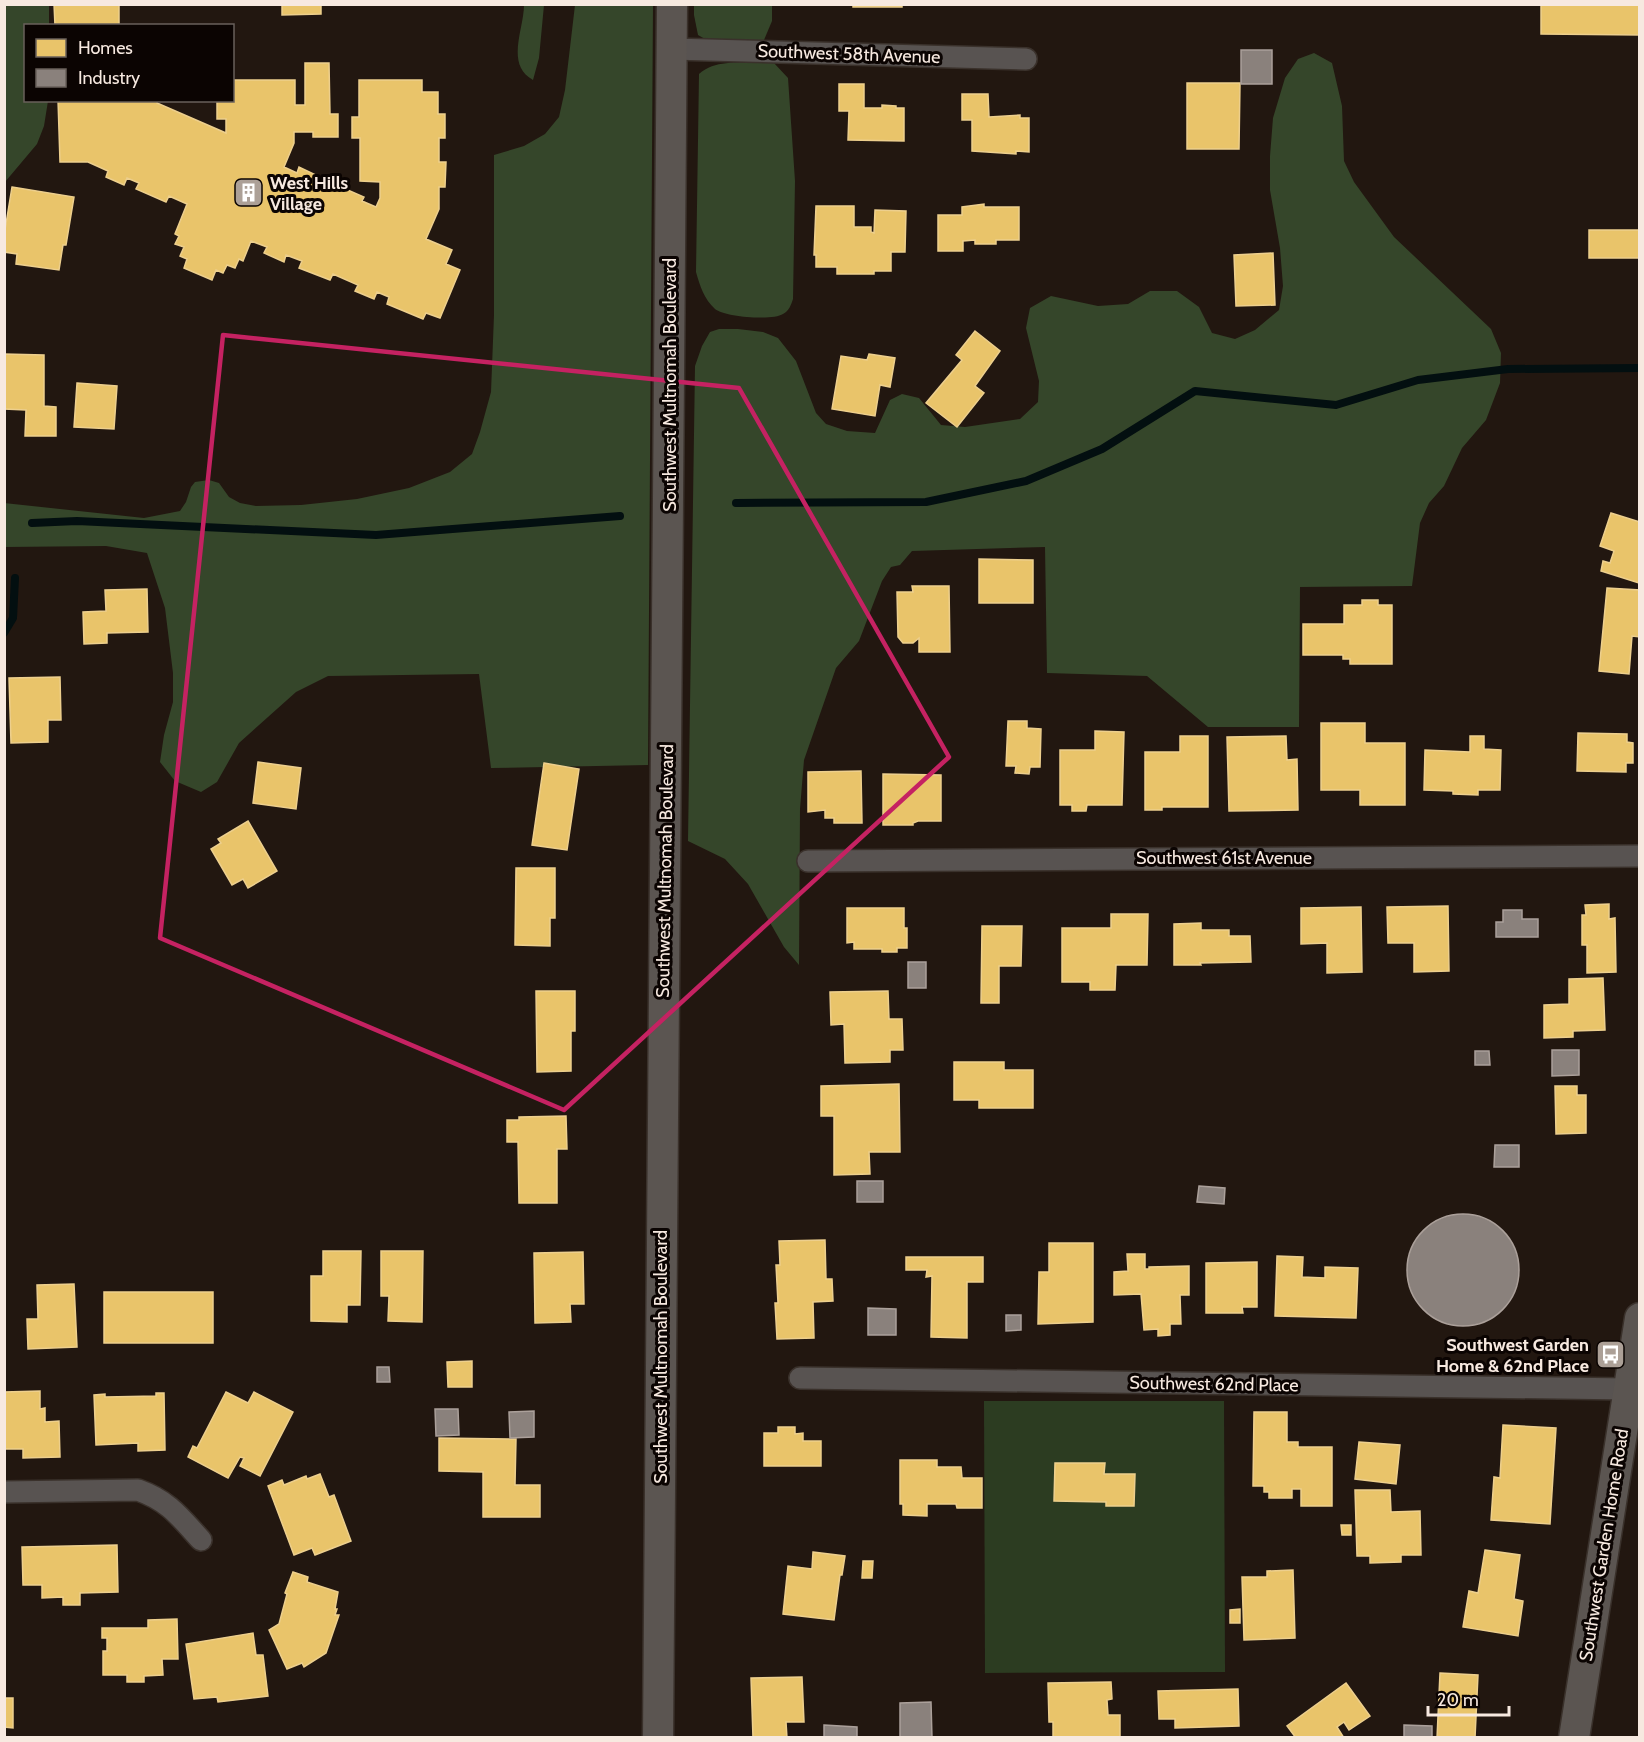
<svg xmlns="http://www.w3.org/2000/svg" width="1644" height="1742" font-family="Cabin,sans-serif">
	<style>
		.green { fill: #2c3c21 }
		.forest { fill: #35462a }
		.homes { fill: #e9c46a; stroke: #edcf8d; stroke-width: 1.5 }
		.industry { fill: #8a817c; stroke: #aba09a; stroke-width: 1.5 }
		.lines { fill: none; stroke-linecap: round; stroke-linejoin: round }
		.stream { stroke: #030f10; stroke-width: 8 }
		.street-casing { stroke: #3a312b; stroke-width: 24 }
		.secondary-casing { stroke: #3a312b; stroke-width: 33 }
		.street { stroke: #585351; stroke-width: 21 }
		.secondary { stroke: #5b5551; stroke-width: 30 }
		.marked { fill: none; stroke: #c52262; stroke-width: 4.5; stroke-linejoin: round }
		.labels { text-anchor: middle; stroke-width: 6; stroke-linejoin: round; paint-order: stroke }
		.street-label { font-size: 18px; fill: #f7e9e0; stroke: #0b0402 }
		.poi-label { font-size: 18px; font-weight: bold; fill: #f7e9e0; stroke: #0b0402; text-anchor: start }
	</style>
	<rect width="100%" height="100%" fill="#221710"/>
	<!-- green -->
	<polygon class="green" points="984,1401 1224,1401 1225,1672 985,1673"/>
	<!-- forest -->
	<g class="forest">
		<polygon points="5,4 49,5 49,25 26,26 26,100 48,101 44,126 37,144 5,182"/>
		<path d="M524,5H544L539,58L533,80C505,65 524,29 524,5Z"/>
		<polygon points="575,5 653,5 648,765 491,768 479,674 328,676 296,692 239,743 217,782 201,792 175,781 160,762 164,735 173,702 173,673 165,608 147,553 106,546 5,547 4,503 144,518 180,511 186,502 191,487 195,482 209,480 219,483 229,497 240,503 256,506 301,505 357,499 409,488 450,472 472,454 480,432 491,392 494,315 494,155 524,146 545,134 559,117 565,90"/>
		<path d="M694,5H772V21L764,40C743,45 717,48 698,35L694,15Z"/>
		<polygon points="1314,53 1332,63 1342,106 1344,161 1354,182 1394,237 1491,329 1501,353 1500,383 1486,420 1462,448 1444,486 1429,503 1420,523 1412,586 1300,587 1299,727 1208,727 1147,676 1047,673 1045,547 912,551 900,565 891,567 882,581 859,641 836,668 804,760 800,809 799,965 784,947 748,884 725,859 688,841 695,366 702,346 710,332 719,329 738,329 763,332 778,338 796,361 816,413 826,424 847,431 875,433 890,400 902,394 919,398 941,425 965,427 1020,419 1038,402 1039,381 1026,328 1030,308 1051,296 1098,306 1128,304 1150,291 1177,291 1199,307 1212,333 1235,339 1255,330 1279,310 1283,286 1280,248 1270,190 1270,156 1273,118 1285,78 1298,59"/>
		<path d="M757,62L774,63L788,78L795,181L793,299C791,305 789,311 783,314C772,321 725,317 715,309C704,299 700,286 696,272L699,74C715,60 736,63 757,62Z"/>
	</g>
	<!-- homes -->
	<g class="homes">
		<polygon points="54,4 119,4 119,26 55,26"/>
		<polygon points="282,4 321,4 321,14 282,15"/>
		<rect x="853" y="4" width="49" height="3"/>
		<polygon points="1541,4 1640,4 1640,35 1541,34"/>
		<polygon points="305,63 329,63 330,114 338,114 338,137 313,137 313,132 294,132 294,143 284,167 297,173 299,167 318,176 315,182 331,189 334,184 364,197 362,201 376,207 380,198 380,182 360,181 360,138 352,138 352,117 359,117 359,80 422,80 422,92 438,92 438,114 445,114 445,138 439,138 439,162 446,162 445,187 439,187 439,209 426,239 452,250 446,264 460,270 440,318 426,313 423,319 387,304 389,297 377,292 374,299 355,291 358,285 333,274 330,280 299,268 302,261 286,255 284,262 264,253 267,247 251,241 243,261 239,259 235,268 227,265 223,273 216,270 212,280 184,268 187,259 180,256 184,247 175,244 179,236 175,234 187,204 169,196 166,202 136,189 139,183 127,178 124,185 106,177 108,171 88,162 60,162 58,100 157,100 157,103 226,133 226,119 217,119 217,100 232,100 232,80 295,80 295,105 305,105"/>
		<polygon points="1187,83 1240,83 1239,149 1187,149"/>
		<polygon points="839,84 864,84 864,108 882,108 882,105 896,106 896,108 904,108 904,141 848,140 849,111 839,111"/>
		<polygon points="962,94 988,94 989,117 1020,115 1020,118 1029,118 1029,152 1016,151 1016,154 972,151 972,120 962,120"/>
		<polygon points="12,187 74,197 66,245 63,245 59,270 16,264 17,254 4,252 4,236"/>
		<polygon points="984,204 984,207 1019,207 1019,240 996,240 996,244 975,244 975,240 963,241 963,251 938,251 938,215 962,215 962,207"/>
		<polygon points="816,206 854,206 854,227 871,227 871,232 874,233 875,210 906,211 905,252 891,252 891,271 874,271 874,274 837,274 837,267 816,267 816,255 814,255"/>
		<rect x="1589" y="230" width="51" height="28"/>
		<polygon points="1273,253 1275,305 1236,306 1234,255"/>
		<polygon points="975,331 1000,351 975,386 984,393 957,427 926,403 962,360 956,355"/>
		<polygon points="4,354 44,355 44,406 56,407 56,436 25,436 26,410 4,409"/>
		<polygon points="869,354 895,358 890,387 880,385 875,416 832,409 841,356 867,360"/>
		<polygon points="77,383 117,386 114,429 74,427"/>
		<polygon points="1611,513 1640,522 1639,583 1601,571 1603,561 1610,563 1614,551 1600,546"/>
		<polygon points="979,559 1033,560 1033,603 979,603"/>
		<polygon points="912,586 949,586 950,652 919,652 919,638 913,643 903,643 898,637 897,592 913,592"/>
		<polygon points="1607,588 1640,590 1640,637 1632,636 1629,674 1599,671"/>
		<polygon points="147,589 148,632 107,633 107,643 84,644 83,612 106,611 105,590"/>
		<polygon points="1362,600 1378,600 1378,605 1392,605 1392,664 1350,664 1350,659 1343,659 1343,655 1303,655 1303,624 1344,624 1344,605 1362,605"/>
		<polygon points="60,677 61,720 48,720 48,742 11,743 9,678"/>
		<polygon points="1008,721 1027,721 1027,728 1041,729 1040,767 1030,767 1029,774 1015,773 1016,766 1006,766"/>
		<polygon points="1321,723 1365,723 1365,743 1405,743 1405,805 1360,805 1360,790 1321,790"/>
		<polygon points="1095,731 1124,732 1122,805 1087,805 1086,811 1072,811 1072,805 1060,805 1060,750 1095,750"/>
		<polygon points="1578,733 1627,734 1627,742 1633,743 1633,763 1626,763 1626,772 1577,771"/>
		<polygon points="1180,736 1208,736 1208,807 1162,807 1162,810 1145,810 1145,752 1180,752"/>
		<polygon points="1286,736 1287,760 1297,759 1298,810 1229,811 1227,737"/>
		<polygon points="1470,736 1484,736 1484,749 1501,750 1500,790 1478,790 1478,795 1453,794 1453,791 1424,790 1425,750 1470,752"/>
		<polygon points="258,762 301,768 296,809 253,803"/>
		<polygon points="544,763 579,769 567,850 532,845"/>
		<polygon points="861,771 862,823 834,823 834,818 825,818 825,810 808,812 808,772"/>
		<polygon points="883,774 941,775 941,821 918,821 913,823 913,825 883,825"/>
		<polygon points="248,821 277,871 248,888 243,879 232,885 211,849 221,843 218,839"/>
		<polygon points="516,868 555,868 555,918 550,918 550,946 515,945"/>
		<polygon points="1609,904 1609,919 1615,918 1616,972 1587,973 1587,945 1582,945 1582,915 1586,915 1585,905"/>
		<polygon points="1448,906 1449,971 1414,972 1414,943 1388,943 1387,907"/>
		<polygon points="1361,907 1362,972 1327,973 1327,943 1301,944 1301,908"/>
		<polygon points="847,908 904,908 904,928 907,928 907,948 897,948 897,952 882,952 882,949 854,949 854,942 847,943"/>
		<polygon points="1111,914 1148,914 1147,965 1116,965 1115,990 1090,990 1090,982 1062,982 1062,928 1111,928"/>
		<polygon points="1201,923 1201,930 1229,930 1229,936 1250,936 1251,962 1200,963 1201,965 1174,965 1174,924"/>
		<polygon points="982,926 1022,926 1021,966 999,966 999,1003 981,1003"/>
		<polygon points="1603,978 1605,1030 1573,1031 1573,1037 1544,1038 1544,1005 1569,1004 1569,979"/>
		<polygon points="536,991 575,991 575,1031 571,1031 571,1071 537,1072"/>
		<polygon points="888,991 889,1019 902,1019 903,1050 890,1050 890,1062 845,1063 844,1024 831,1025 830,992"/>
		<polygon points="954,1062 1004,1062 1004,1070 1033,1070 1033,1108 979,1108 979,1100 954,1100"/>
		<polygon points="899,1084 900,1152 869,1152 870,1174 834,1175 834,1116 821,1116 821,1086"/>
		<polygon points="1555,1086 1577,1086 1577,1095 1586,1095 1586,1133 1556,1134"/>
		<polygon points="566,1116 567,1149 557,1149 557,1203 519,1203 518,1142 507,1142 507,1120 519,1120 519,1117"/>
		<polygon points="825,1240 826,1279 832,1279 833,1301 813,1302 814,1338 777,1339 775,1303 778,1303 776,1265 780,1265 779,1241"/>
		<polygon points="1049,1243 1093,1243 1093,1322 1038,1324 1039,1272 1049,1272"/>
		<polygon points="323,1251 361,1251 360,1305 347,1305 347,1322 311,1321 311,1276 323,1276"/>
		<polygon points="381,1251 423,1251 422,1322 388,1321 389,1296 381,1296"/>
		<polygon points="583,1252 584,1304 570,1304 571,1322 535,1323 534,1253"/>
		<polygon points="1127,1254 1145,1254 1145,1269 1149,1269 1149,1267 1189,1266 1189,1295 1180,1295 1181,1324 1170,1324 1170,1335 1158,1336 1158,1329 1144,1330 1141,1294 1114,1295 1114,1272 1128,1271"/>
		<polygon points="1277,1256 1303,1257 1302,1277 1325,1278 1325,1267 1358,1268 1356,1318 1275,1316"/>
		<polygon points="906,1257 983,1257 983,1282 967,1282 967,1338 931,1337 932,1276 926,1277 927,1270 906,1270"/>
		<polygon points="1257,1262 1257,1307 1242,1307 1243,1313 1206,1313 1206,1263"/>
		<polygon points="74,1284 77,1347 28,1349 27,1319 38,1319 37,1285"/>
		<rect x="104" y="1292" width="109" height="51"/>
		<polygon points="472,1361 472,1387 448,1387 447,1362"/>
		<polygon points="40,1391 40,1409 45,1408 45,1422 59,1421 60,1457 23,1458 23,1449 4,1449 4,1392"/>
		<polygon points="226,1392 248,1403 254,1392 293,1412 260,1476 240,1466 244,1458 240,1457 228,1478 188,1457 193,1446 197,1448"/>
		<polygon points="156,1393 164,1393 165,1450 138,1451 138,1443 96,1445 94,1395 105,1394 105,1397 156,1396"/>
		<polygon points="1254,1412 1287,1412 1287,1442 1298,1442 1298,1447 1332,1447 1332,1506 1301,1506 1301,1489 1292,1489 1292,1498 1269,1498 1269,1492 1264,1492 1264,1486 1253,1486"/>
		<polygon points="1503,1425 1556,1428 1550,1524 1491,1520 1494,1477 1500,1478"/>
		<polygon points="778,1427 795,1427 795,1434 803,1433 803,1441 821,1441 821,1466 764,1466 764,1433 778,1433"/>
		<polygon points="439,1438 516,1439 515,1485 540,1485 540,1517 483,1517 483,1472 439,1471"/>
		<polygon points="1359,1442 1400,1445 1396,1484 1355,1479"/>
		<polygon points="900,1460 937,1460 937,1467 961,1467 962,1478 982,1478 982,1508 957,1508 956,1504 927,1504 927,1516 903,1515 903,1504 900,1504"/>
		<polygon points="1055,1463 1105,1463 1104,1474 1135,1474 1134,1506 1106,1506 1106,1502 1054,1501"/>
		<polygon points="320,1474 329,1497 334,1495 351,1541 315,1555 312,1548 294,1555 268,1486 282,1480 284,1485 306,1476 307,1479"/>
		<polygon points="1355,1490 1390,1490 1391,1512 1420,1511 1421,1555 1401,1555 1401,1562 1370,1563 1370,1556 1357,1556"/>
		<polygon points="1341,1525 1351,1525 1351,1535 1342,1535"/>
		<polygon points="117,1545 118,1592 80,1593 80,1605 63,1605 63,1597 42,1598 42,1585 23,1585 22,1547"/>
		<polygon points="1485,1550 1520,1555 1514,1599 1523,1601 1518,1636 1463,1627 1469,1591 1478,1593"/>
		<polygon points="813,1552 845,1556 842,1575 840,1575 834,1620 783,1614 788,1566 812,1569"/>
		<polygon points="863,1561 873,1561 872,1578 862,1578"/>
		<polygon points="1293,1570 1295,1638 1244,1640 1242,1577 1267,1577 1267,1571"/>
		<polygon points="293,1572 308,1577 307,1582 338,1592 335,1609 337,1609 335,1615 339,1615 326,1653 304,1667 302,1663 287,1669 269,1630 279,1624 287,1594 285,1593"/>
		<polygon points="1240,1609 1240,1623 1230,1623 1230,1610"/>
		<polygon points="177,1619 178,1659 162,1659 163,1675 144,1676 144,1682 127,1682 127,1675 103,1675 103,1651 107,1651 107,1638 102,1638 102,1628 148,1628 148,1620"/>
		<polygon points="253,1633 256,1655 263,1655 268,1696 218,1702 217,1697 194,1699 186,1644"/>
		<polygon points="1440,1673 1478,1675 1475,1738 1437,1738"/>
		<polygon points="802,1677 804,1722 786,1722 787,1738 753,1738 751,1678"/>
		<polygon points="1111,1682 1112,1699 1107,1700 1108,1715 1120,1715 1120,1738 1053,1738 1053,1722 1049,1722 1048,1683"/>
		<polygon points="1346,1683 1370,1716 1349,1730 1344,1722 1337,1727 1344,1738 1296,1738 1287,1726"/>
		<polygon points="1238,1689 1239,1726 1175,1728 1175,1719 1159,1719 1158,1691"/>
		<polygon points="4,1698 13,1698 13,1728 4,1727"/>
	</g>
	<!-- industry -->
	<g class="industry">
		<rect x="1241" y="50" width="31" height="34"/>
		<polygon points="1503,910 1522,910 1522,919 1538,919 1538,937 1496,937 1496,922 1503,922"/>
		<rect x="908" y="962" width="18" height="26"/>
		<polygon points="1552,1050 1579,1050 1579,1075 1552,1076"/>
		<polygon points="1475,1051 1489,1051 1490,1065 1475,1065"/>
		<polygon points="1495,1145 1519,1145 1519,1167 1494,1167"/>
		<rect x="857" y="1181" width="26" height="21"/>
		<polygon points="1199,1186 1225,1188 1224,1204 1197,1202"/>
		<circle cx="1463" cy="1270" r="56"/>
		<polygon points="868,1308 896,1309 896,1335 868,1335"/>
		<polygon points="1006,1315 1021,1315 1021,1330 1006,1331"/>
		<polygon points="377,1367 389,1367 390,1382 377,1382"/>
		<polygon points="435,1409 458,1409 459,1435 436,1436"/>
		<polygon points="534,1411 534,1437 510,1438 509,1412"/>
		<polygon points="931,1702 932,1738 900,1738 900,1703"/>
		<polygon points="824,1725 857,1727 857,1738 824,1738"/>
		<polygon points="1404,1725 1432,1726 1432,1738 1404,1738"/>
	</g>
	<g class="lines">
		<!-- stream -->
		<g class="stream">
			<polyline points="736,503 926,502 1026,481 1102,449 1195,391 1336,405 1418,380 1508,369 1640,368"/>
			<polyline points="32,523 77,521 376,535 620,516"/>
			<polyline points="4,633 13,618 15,578"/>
		</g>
		<defs>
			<g id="street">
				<polyline points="672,49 1026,59"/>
				<polyline points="808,861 1640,856"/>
				<polyline points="800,1378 1628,1389"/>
				<path d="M4,1492L138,1490C169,1501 180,1517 201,1540"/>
			</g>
			<g id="secondary">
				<polyline points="658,1738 672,4"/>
				<polyline points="1574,1738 1640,1318"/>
			</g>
		</defs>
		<!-- street casing -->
		<use href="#street" class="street-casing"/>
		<!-- secondary casing -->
		<use href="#secondary" class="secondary-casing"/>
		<!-- street -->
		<use href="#street" class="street"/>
		<!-- secondary -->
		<use href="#secondary" class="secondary"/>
	</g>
	<!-- marked area -->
	<path class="marked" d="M223,335L739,388L949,757L564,1110L160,938Z"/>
	<!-- icons -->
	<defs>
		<symbol id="building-square" viewBox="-11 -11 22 22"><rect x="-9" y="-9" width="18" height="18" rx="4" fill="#aca097" stroke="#0b0402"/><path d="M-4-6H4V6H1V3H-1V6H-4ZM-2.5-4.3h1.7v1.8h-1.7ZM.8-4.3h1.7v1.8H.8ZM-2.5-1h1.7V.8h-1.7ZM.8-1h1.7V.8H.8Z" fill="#fff"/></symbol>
		<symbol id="bus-square" viewBox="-11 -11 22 22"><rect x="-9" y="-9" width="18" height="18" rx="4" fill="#aca097" stroke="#0b0402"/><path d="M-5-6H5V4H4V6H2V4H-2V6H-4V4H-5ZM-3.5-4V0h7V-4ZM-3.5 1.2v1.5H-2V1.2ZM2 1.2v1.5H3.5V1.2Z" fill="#fff"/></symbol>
	</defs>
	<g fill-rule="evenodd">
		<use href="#building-square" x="232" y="176" width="33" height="33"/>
		<use href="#bus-square" x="1594" y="1338" width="33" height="33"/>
	</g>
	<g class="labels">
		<!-- street labels -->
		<g class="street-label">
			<text transform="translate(849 54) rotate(2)" y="6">Southwest 58th Avenue</text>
			<text transform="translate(670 385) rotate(-90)" y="6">Southwest Multnomah Boulevard</text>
			<text x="1224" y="864">Southwest 61st Avenue</text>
			<text transform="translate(665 871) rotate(-89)" y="6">Southwest Multnomah Boulevard</text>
			<text transform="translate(661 1357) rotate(-90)" y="6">Southwest Multnomah Boulevard</text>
			<text transform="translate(1214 1384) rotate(1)" y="6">Southwest 62nd Place</text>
			<text transform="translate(1604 1545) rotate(-81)" y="6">Southwest Garden Home Road</text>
		</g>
		<!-- poi labels -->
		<g class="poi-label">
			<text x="270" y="189">West Hills<tspan x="270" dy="21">Village</tspan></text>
			<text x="1589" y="1351" text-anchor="end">Southwest Garden<tspan x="1589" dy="21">Home &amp; 62nd Place</tspan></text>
		</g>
	</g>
	<!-- border -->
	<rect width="1644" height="1742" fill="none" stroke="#f7e9e0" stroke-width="12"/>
	<!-- legend -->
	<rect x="24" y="24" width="210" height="78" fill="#0b0402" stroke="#69605b" stroke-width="1.5"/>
	<rect x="36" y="39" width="30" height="18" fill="#e9c46a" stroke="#69605b" stroke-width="1.5"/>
	<text x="78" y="54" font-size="18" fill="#f7e9e0">Homes</text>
	<rect x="36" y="69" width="30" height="18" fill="#8a817c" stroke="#69605b" stroke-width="1.5"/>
	<text x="78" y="84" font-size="18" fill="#f7e9e0">Industry</text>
	<!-- scale -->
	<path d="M1428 1706v9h81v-9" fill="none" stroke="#f7e9e0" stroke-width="3"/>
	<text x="1437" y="1706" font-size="18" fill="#f7e9e0" stroke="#0b0402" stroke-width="4.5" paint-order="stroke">20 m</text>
</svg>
